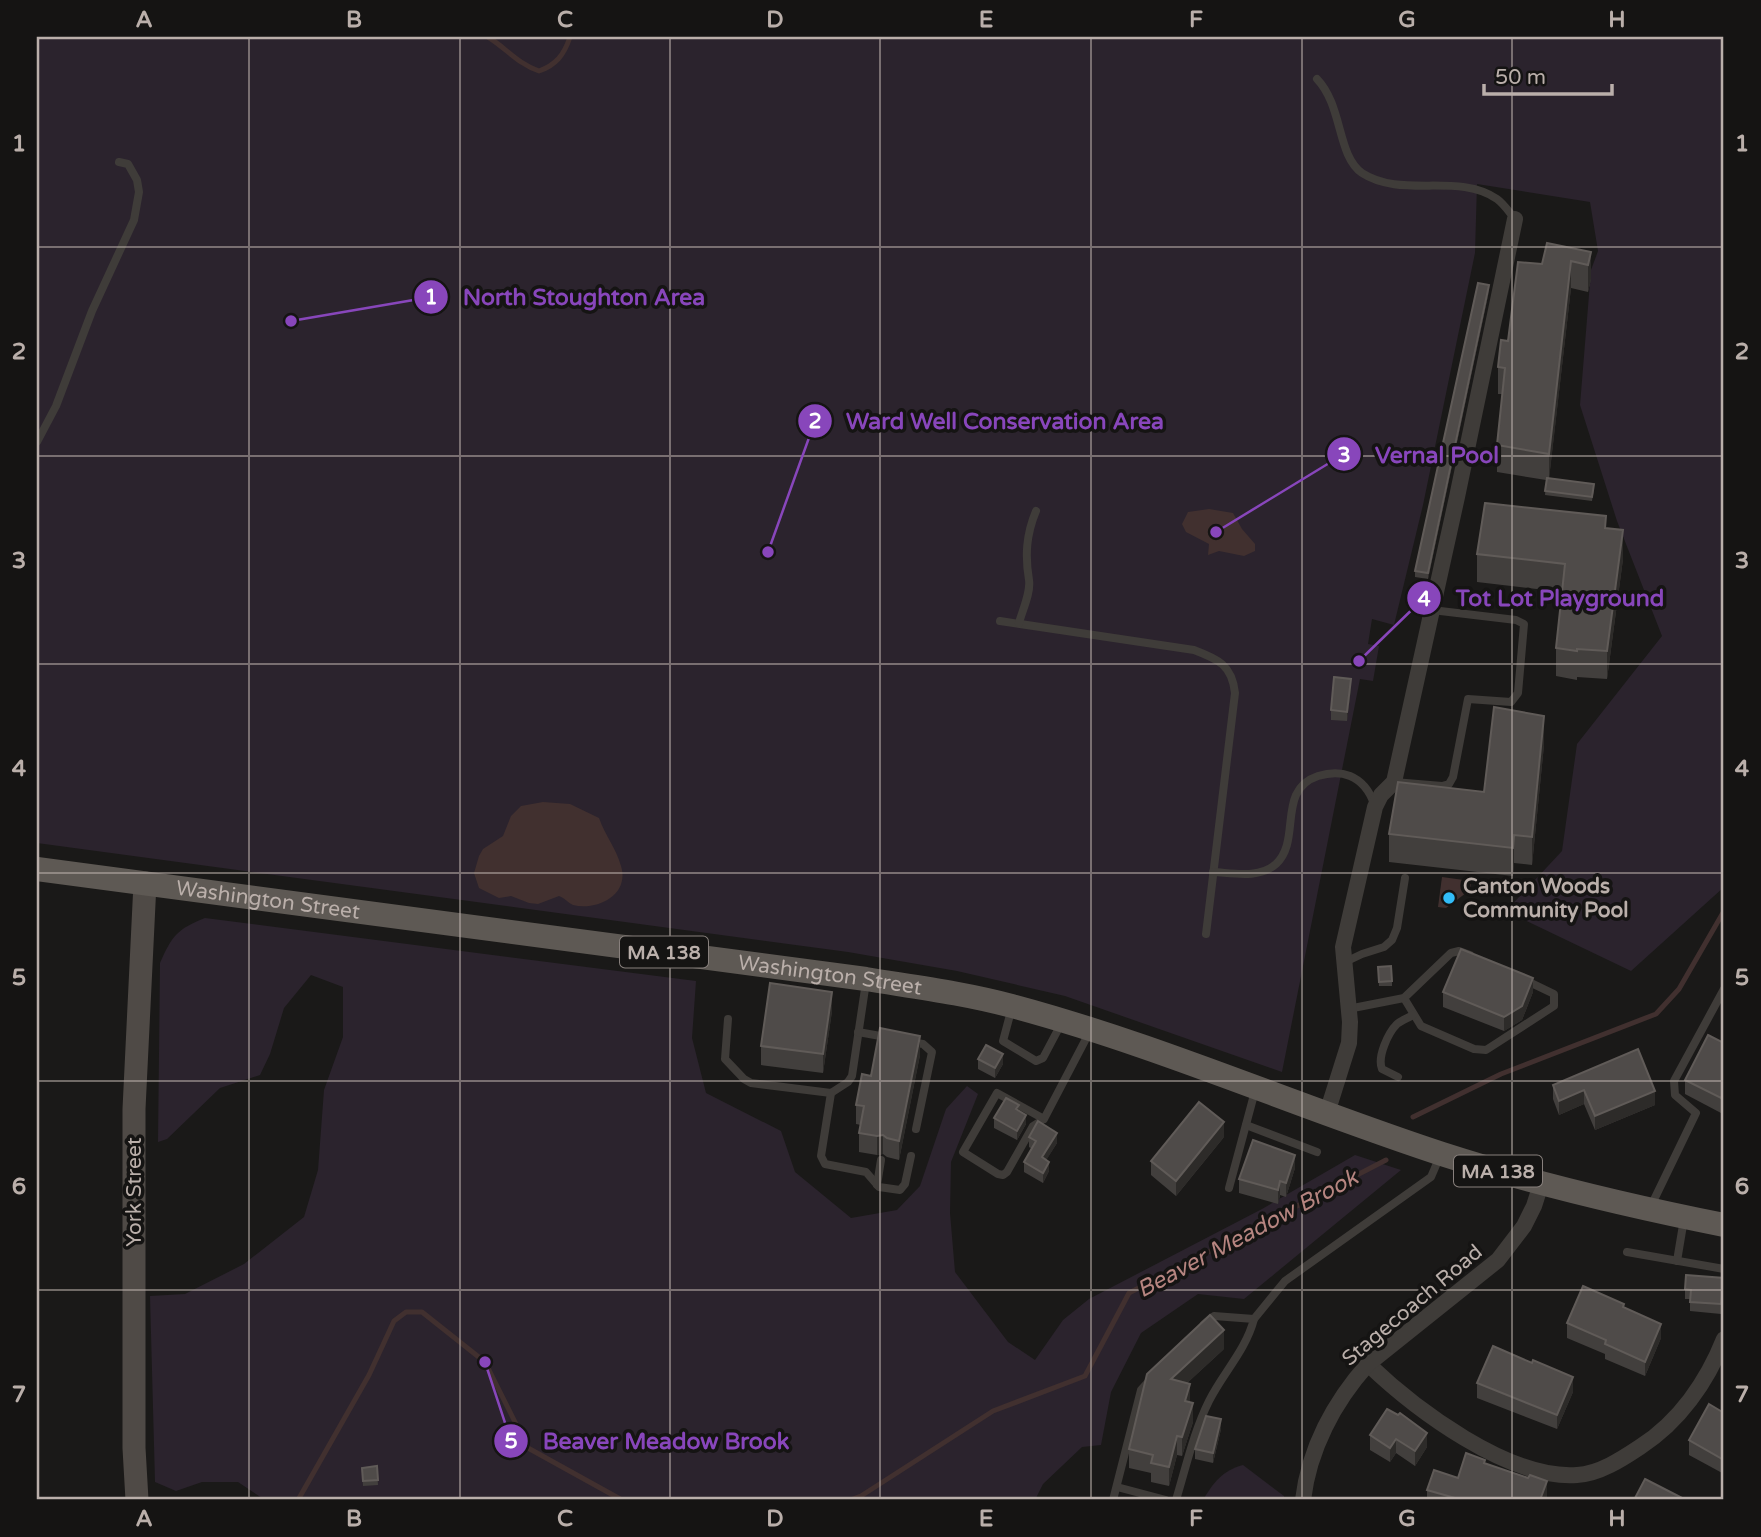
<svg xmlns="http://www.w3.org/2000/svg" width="1761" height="1537" font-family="'Varela Round',sans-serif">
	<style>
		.green { fill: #2b232d }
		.water { fill: #41302f }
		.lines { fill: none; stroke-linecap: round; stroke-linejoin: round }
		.stream { stroke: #41302f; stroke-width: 5 }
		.lane { stroke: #3f3c39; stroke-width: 8 }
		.street { stroke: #3f3c39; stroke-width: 16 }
		.secondary { stroke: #4f4a46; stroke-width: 23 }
		.primary { stroke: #5e5954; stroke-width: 24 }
		.wall { fill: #423f3d }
		.shaded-wall { fill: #2d2b29 }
		.building { fill: #4f4b49; stroke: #605b58; stroke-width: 2 }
		.grid { fill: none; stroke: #baafaa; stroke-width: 2; stroke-opacity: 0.55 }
		.poi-dot { fill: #32bcf8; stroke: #151413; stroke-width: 2.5 }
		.labels { text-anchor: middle; stroke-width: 7; stroke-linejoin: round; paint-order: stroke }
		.shield { fill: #151413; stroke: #88807d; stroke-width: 2 }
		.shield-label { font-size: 19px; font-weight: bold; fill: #baafaa }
		.poi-label { font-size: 21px; font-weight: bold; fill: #baafaa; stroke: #151413; text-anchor: start }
		.street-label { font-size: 21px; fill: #baafaa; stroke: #151413 }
		.water-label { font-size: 23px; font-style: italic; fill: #b68580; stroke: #151413 }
		.leader { fill: none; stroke: #8846bb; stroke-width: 2.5 }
		.callout-dot { fill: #8846bb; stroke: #151413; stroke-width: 2.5 }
		.mark-label { font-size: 21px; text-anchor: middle; font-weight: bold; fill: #fff }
		.callout-label { font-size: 23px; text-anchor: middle; font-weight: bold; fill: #8846bb; stroke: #151413; stroke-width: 7; stroke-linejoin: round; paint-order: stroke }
		.neatline { fill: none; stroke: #baafaa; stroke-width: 2.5 }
		.grid-label { font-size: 23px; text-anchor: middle; font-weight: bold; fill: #baafaa }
	</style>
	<rect width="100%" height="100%" fill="#1a1918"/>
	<!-- green -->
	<g class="green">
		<polygon points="37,37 1724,37 1724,887 1631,971 1506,911 1562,851 1577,744 1662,636 1617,521 1580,405 1591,270 1598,251 1590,202 1477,184 1475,253 1423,505 1394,625 1372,619 1368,644 1379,646 1373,681 1360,679 1282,1072 1065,996 957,971 848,952 37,843"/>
		<path d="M205,918L696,981L692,1038L706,1093L781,1131L795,1172L851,1218L897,1210L920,1186L946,1109L967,1086L978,1094L951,1162L950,1213L955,1272L1008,1342L1035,1360L1063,1320L1089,1299L1262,1209L1355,1155L1401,1170L1244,1299L1198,1294L1141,1333L1111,1392L1101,1445L1082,1447L1043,1484L1035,1500H265L238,1482H202L176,1491L155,1482L150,1296L185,1294L244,1264L304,1217L318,1170L324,1090L343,1037V987L311,975L284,1008L270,1054L260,1075L220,1088L167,1139L158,1142L160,963C172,936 177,929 205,918Z"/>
		<path d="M1243,1465L1284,1496V1500H1203C1213,1483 1223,1470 1243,1465Z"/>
	</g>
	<!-- water -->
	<g class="water">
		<polygon points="1209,509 1233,513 1242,529 1255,544 1255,551 1244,556 1219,551 1208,555 1209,544 1186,532 1182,524 1188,512"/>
		<path d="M543,802L570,804L599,818C605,835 616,848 621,866C630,895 597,911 573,905C568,903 565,898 559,896L538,904L529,903L511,896L499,898L479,888L474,873L479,856L483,849L503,836L511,816L521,806Z"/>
		<polygon points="1442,877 1471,881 1470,890 1446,908 1438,907"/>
	</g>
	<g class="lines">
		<!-- stream -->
		<g class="stream">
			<path d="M488,37C506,48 518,64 539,71C556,65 564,55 570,37"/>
			<polyline points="1413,1117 1501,1074 1656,1014 1679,989 1724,911"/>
			<polyline points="298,1500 369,1375 394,1321 406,1312 422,1312 485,1362 528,1448 622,1500"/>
			<polyline points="850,1500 861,1496 993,1411 1085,1376 1129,1293 1386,1160"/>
		</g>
		<!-- lane -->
		<g class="lane">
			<path d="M1317,79C1343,106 1337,156 1362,173C1402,199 1458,172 1497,199C1504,204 1509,212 1515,219"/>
			<polyline points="37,442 56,406 92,311 134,220 139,192 137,180 128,164 119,162"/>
			<path d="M1000,621L1194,650C1218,659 1232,665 1235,693L1206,934"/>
			<path d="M1019,623C1022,611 1031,593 1029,580C1025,556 1026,535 1036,511"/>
			<polyline points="1394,782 1442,786 1449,784 1453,777 1468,699 1511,702 1518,693 1524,624 1516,620 1432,610"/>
			<path d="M1213,872C1233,873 1259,879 1276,864C1302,840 1276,790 1318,776C1328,773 1340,772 1350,776C1362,781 1370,792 1374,804"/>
			<polyline points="1343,963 1362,954 1384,947 1392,940 1397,928 1405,878"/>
			<polyline points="1404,998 1421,1026 1474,1049 1486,1050 1554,1006 1554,994 1523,979"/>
			<polyline points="1348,1009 1404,998 1451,953 1459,951 1470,955"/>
			<polyline points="1011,1011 1003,1041 1036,1061 1043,1058 1061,1024"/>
			<polyline points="728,1019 725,1059 744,1079 751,1083 831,1093 848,1082 852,1076 866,982"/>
			<polyline points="858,1032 886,1037"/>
			<polyline points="910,1042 923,1044 932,1052 916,1129"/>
			<path d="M1398,1077L1382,1069C1377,1057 1388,1033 1397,1024C1402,1020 1408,1018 1413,1015"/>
			<polyline points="831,1093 821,1156 825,1164 866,1172 879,1187 900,1190 905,1184 911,1156"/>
			<polyline points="1044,1119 997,1093 963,1152 998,1174 1003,1175 1007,1172 1033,1126 1044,1119 1089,1033"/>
			<polyline points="1246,1125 1317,1152"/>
			<polyline points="877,1185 881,1160"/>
			<polyline points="1229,1188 1255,1091"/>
			<polyline points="1650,1208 1696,1113 1675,1095 1674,1081 1724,989"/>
			<polyline points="1627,1252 1724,1269"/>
			<polyline points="1677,1261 1684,1219"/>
			<polyline points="1254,1319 1285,1281 1431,1177 1440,1156"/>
			<polyline points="1117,1487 1166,1500"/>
			<polyline points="1113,1500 1141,1390 1151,1379"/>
			<path d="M1176,1500C1186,1467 1194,1431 1209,1401C1223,1373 1246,1350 1254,1319L1214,1316L1204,1324"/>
		</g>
		<!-- street -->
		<g class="street">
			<polyline points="1327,1113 1349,1043 1350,1022 1343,947 1375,807 1381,795 1394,782 1457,497 1515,219"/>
			<path d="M1368,1364C1415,1409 1509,1480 1577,1475C1599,1474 1622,1459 1640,1447C1679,1422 1707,1382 1724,1339"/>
			<path d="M1303,1500C1309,1449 1334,1402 1368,1364L1498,1260L1524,1226L1534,1206L1541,1184"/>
		</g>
		<!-- secondary -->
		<polyline class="secondary" points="137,1500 134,1448 134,1109 145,883"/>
		<!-- primary -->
		<path class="primary" id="s1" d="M37,869L866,979C915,987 964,993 1012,1006C1158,1045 1298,1107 1442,1154C1535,1184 1629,1206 1724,1225"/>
	</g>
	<!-- wall -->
	<g class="wall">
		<polygon points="1591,252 1591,279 1588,292 1571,288 1549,478 1594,489 1592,501 1545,495 1546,480 1497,472 1497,445 1502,394 1498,394 1498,367 1508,341 1542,264"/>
		<polygon points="1489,291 1428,579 1415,577 1415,571"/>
		<polygon points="1606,528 1623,559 1607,679 1577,677 1577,680 1556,676 1556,648 1562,592 1477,582 1477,554"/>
		<polygon points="1351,689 1347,721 1331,720 1331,710"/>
		<polygon points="1544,745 1532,865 1514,863 1513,876 1389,862 1389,834 1484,792"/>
		<polygon points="1378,967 1392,981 1392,986 1379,986"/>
		<polygon points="1443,992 1533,992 1522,1020 1504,1031 1443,1007"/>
		<polygon points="832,1011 823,1073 761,1065 761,1046"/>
		<polygon points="1724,1043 1724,1107 1721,1113 1685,1094 1685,1080"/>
		<polygon points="920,1055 899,1160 887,1157 883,1154 877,1155 859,1152 859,1133 861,1125 856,1124 856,1105 871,1076"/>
		<polygon points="978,1059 1003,1064 995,1078 978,1069"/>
		<polygon points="1553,1085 1655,1105 1595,1130 1584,1104 1559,1115 1553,1099"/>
		<polygon points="1019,1110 1026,1124 1017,1140 994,1128 994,1118"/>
		<polygon points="1029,1137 1057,1143 1046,1160 1049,1171 1043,1183 1024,1172 1024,1162 1032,1149 1029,1147"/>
		<polygon points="1224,1137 1176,1196 1151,1175 1151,1161"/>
		<polygon points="1295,1168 1286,1197 1280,1195 1278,1204 1239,1193 1239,1179"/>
		<polygon points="1724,1288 1721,1314 1690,1311 1690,1299 1685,1299 1685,1289"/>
		<polygon points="1624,1308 1661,1338 1645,1376 1605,1359 1605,1354 1567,1338 1567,1323"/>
		<polygon points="1224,1349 1187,1383 1193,1422 1182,1456 1177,1455 1169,1486 1151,1482 1151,1473 1129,1468 1129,1449 1147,1374"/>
		<polygon points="1532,1363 1573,1392 1557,1429 1477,1398 1477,1383"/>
		<polygon points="1387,1409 1427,1447 1415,1466 1396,1453 1390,1462 1370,1450 1370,1435"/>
		<polygon points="1724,1413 1724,1474 1689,1455 1689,1440"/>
		<polygon points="1221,1429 1213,1463 1195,1459 1195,1449"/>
		<polygon points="1485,1463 1547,1500 1427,1500 1427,1490 1458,1478"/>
		<polygon points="377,1466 378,1485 363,1486 362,1468"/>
	</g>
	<!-- shaded-wall -->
	<g class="shaded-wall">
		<polygon points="1591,252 1591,279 1588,292 1588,265"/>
		<polygon points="1571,261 1571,288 1549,480 1549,454"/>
		<polygon points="1489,285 1489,291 1428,579 1428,573"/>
		<polygon points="1623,530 1623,559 1607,679 1607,651"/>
		<polygon points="1351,679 1351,689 1347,721 1347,712"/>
		<polygon points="1544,716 1544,745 1532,865 1532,837"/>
		<polygon points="1514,835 1514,863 1513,876 1513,848"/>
		<polygon points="1533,978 1533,992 1522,1020 1504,1031 1504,1017"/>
		<polygon points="832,992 832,1011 823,1073 823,1054"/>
		<polygon points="920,1036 920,1055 899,1160 899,1141"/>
		<polygon points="1003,1054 1003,1064 995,1078 995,1068"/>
		<polygon points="1584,1090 1584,1104 1559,1115 1559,1101"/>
		<polygon points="1655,1091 1655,1105 1595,1130 1595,1116"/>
		<polygon points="1724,1092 1724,1107 1721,1113 1721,1098"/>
		<polygon points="1026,1115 1026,1124 1017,1140 1017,1131"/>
		<polygon points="1224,1122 1224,1137 1176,1196 1176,1181"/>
		<polygon points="1057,1133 1057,1143 1042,1167 1042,1157"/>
		<polygon points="883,1135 883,1154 877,1155 877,1136"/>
		<polygon points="1295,1155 1295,1168 1286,1197 1286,1183"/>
		<polygon points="1049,1162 1049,1171 1043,1183 1043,1173"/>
		<polygon points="1280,1181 1280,1195 1278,1204 1278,1190"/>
		<polygon points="1661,1324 1661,1338 1645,1376 1645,1362"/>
		<polygon points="1224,1330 1224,1349 1171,1398 1171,1379"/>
		<polygon points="1573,1377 1573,1392 1557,1429 1557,1415"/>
		<polygon points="1190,1384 1190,1403 1185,1401"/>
		<polygon points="1193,1403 1193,1422 1182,1456 1182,1437"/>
		<polygon points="1221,1419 1221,1429 1213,1463 1213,1453"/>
		<polygon points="1427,1433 1427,1447 1415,1466 1415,1451"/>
		<polygon points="1177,1436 1177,1455 1169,1486 1169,1467"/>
		<polygon points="1396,1439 1396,1453 1390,1462 1390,1448"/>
		<polygon points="1547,1481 1547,1500 1540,1500"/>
	</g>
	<!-- building -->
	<g class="building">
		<polygon points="1547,243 1591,252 1588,265 1571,261 1549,454 1497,445 1505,368 1498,367 1501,340 1508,341 1518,262 1542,264"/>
		<polygon points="1478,283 1489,285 1428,573 1415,571"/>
		<polygon points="1547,478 1594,484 1592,497 1545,491"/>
		<polygon points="1485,503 1606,516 1605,528 1623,530 1607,651 1577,649 1577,651 1556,648 1565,564 1477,554"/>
		<polygon points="1334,677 1351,679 1347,712 1331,710"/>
		<polygon points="1494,707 1544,716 1532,837 1514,835 1513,848 1389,834 1398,782 1484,792"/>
		<polygon points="1461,949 1533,978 1522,1006 1504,1017 1443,992"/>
		<polygon points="1391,966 1392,981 1379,982 1378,967"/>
		<polygon points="770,983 832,992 823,1054 761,1046"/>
		<polygon points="880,1028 920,1036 899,1141 887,1138 883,1135 877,1136 859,1133 864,1106 856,1105 862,1074 871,1076"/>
		<polygon points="1708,1035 1724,1043 1724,1092 1721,1098 1685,1080"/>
		<polygon points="986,1045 1003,1054 995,1068 978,1059"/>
		<polygon points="1638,1049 1655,1091 1595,1116 1584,1090 1559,1101 1553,1085"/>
		<polygon points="1006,1098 1019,1105 1016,1109 1026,1115 1017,1131 994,1118"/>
		<polygon points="1199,1102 1224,1122 1176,1181 1151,1161"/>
		<polygon points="1038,1121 1057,1133 1042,1157 1049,1162 1043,1173 1024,1162 1036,1141 1029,1137"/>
		<polygon points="1253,1140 1295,1155 1286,1183 1280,1181 1278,1190 1239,1179"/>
		<polygon points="1686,1275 1724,1278 1721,1304 1690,1302 1691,1290 1685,1289"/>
		<polygon points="1583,1286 1624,1304 1623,1307 1661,1324 1645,1362 1605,1344 1606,1340 1567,1323"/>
		<polygon points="1210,1315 1224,1330 1171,1379 1190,1384 1185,1401 1193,1403 1182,1437 1177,1436 1169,1467 1151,1463 1153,1455 1129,1449 1147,1374"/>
		<polygon points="1493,1346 1532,1363 1533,1360 1573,1377 1557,1415 1477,1383"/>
		<polygon points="1709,1404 1724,1413 1724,1460 1689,1440"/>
		<polygon points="1387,1409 1398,1415 1400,1413 1427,1433 1415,1451 1396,1439 1390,1448 1370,1435"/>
		<polygon points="1206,1416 1221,1419 1213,1453 1195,1449"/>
		<polygon points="1466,1453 1485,1460 1484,1463 1528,1478 1530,1475 1547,1481 1540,1500 1462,1500 1427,1490 1434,1470 1458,1478"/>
		<polygon points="377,1466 378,1480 363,1481 362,1468"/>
		<polygon points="1645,1479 1686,1500 1634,1500"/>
	</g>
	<!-- grid -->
	<path class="grid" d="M249,37V1500M460,37V1500M670,37V1500M880,37V1500M1091,37V1500M1302,37V1500M1512,37V1500M37,247H1724M37,456H1724M37,664H1724M37,873H1724M37,1081H1724M37,1290H1724"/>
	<!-- markers -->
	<circle class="poi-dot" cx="1449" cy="898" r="7"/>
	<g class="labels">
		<!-- shield labels -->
		<g class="shield">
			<rect x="620" y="936.5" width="88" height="31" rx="5"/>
			<rect x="1454" y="1155.5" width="88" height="31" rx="5"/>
		</g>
		<g class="shield-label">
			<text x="664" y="959">MA 138</text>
			<text x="1498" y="1178">MA 138</text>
		</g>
		<!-- poi labels -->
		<g class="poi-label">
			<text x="1463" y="893">Canton Woods<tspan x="1463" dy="24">Community Pool</tspan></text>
		</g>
		<!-- street labels -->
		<g class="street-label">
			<text dy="7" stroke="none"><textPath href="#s1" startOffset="233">Washington Street</textPath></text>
			<text dy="7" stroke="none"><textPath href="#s1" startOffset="800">Washington Street</textPath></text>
			<text transform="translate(134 1192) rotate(-90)" y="7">York Street</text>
			<text transform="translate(1412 1305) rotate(-40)" y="7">Stagecoach Road</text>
		</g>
		<!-- water labels -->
		<g class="water-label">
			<text transform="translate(1247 1233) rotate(-28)" y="8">Beaver Meadow Brook</text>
		</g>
	</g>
	<!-- callouts -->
	<path class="leader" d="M291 321L431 297M768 552L815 421M1216 532L1344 454M1359 661L1424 598M485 1362L511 1441"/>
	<g class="callout-dot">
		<circle cx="291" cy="321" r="7"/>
		<circle cx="768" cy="552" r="7"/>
		<circle cx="1216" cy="532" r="7"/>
		<circle cx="1359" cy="661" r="7"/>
		<circle cx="485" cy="1362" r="7"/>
		<circle cx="431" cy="297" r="18"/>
		<circle cx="815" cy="421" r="18"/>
		<circle cx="1344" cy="454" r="18"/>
		<circle cx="1424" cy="598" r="18"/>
		<circle cx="511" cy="1441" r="18"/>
	</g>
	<g class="mark-label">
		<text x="431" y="304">1</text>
		<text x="815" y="428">2</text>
		<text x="1344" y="462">3</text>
		<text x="1424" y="606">4</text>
		<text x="511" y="1448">5</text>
	</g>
	<g class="callout-label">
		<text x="584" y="305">North Stoughton Area</text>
		<text x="1005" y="429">Ward Well Conservation Area</text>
		<text x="1437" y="463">Vernal Pool</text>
		<text x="1560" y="606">Tot Lot Playground</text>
		<text x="666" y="1449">Beaver Meadow Brook</text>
	</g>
	<!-- border -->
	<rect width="1761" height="1537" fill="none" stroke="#151413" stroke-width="77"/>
	<!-- scale -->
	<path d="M1484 84v10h128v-10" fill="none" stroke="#baafaa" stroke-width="3.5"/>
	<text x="1495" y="84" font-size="21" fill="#baafaa" stroke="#151413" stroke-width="5" paint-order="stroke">50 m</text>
	<rect x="38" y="38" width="1684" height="1460" class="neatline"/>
	<g class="grid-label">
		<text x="144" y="27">A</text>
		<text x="354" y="27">B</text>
		<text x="565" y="27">C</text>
		<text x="775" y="27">D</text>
		<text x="986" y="27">E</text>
		<text x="1196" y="27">F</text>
		<text x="1407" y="27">G</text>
		<text x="1617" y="27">H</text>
		<text x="19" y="151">1</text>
		<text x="1742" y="151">1</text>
		<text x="19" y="359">2</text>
		<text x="1742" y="359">2</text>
		<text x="19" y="568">3</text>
		<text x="1742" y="568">3</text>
		<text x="19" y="776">4</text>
		<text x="1742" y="776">4</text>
		<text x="19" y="985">5</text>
		<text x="1742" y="985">5</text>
		<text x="19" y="1194">6</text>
		<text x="1742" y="1194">6</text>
		<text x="19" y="1402">7</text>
		<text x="1742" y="1402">7</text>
		<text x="144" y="1526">A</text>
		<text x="354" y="1526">B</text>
		<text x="565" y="1526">C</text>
		<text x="775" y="1526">D</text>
		<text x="986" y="1526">E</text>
		<text x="1196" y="1526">F</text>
		<text x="1407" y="1526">G</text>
		<text x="1617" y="1526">H</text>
	</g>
</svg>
